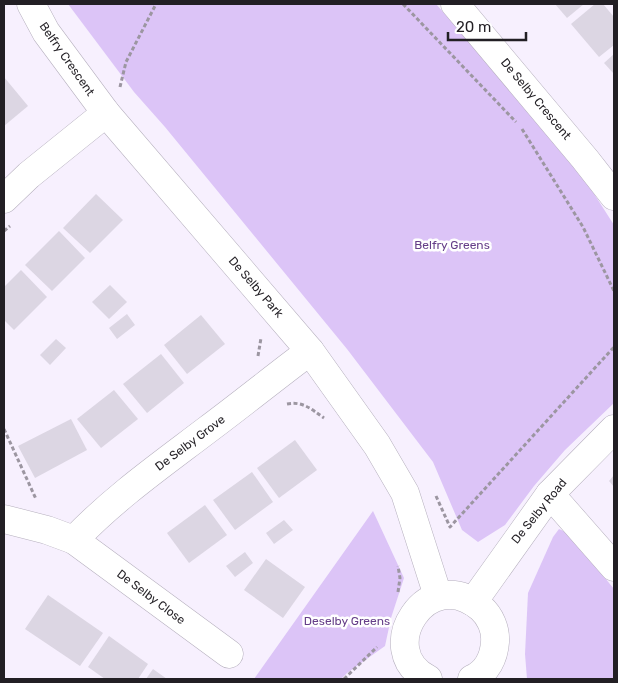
<svg xmlns="http://www.w3.org/2000/svg" width="618" height="683" font-family="Rubik,sans-serif">
	<style>
		.green { fill: #dcc4f7 }
		.building { fill: #dcd6e3 }
		.lines { fill: none; stroke-linecap: round; stroke-linejoin: round }
		.minor-casing { stroke: #b6b0be; stroke-width: 29 }
		.path { stroke: #9c96a1; stroke-width: 3; stroke-dasharray: 4 2.5; stroke-linecap: butt }
		.minor { stroke: #fff; stroke-width: 28 }
		.labels { text-anchor: middle; stroke-width: 5; stroke-linejoin: round; paint-order: stroke }
		.street-label { font-size: 12px; fill: #221f24; stroke: #fff }
		.park-label { font-size: 12px; fill: #653e88; stroke: #fff }
	</style>
	<rect width="100%" height="100%" fill="#f7f0fe"/>
	<!-- green -->
	<g class="green">
		<polygon points="68,4 436,4 568,153 614,225 614,403 565,450 534,486 505,525 478,542 462,530 433,462 347,349 165,127 134,92"/>
		<polygon points="373,511 404,578 391,618 385,646 347,673 341,679 254,679"/>
		<polygon points="559,529 568,533 614,589 614,679 527,679 525,654 528,593 553,537"/>
	</g>
	<!-- building -->
	<g class="building">
		<polygon points="555,4 584,4 567,18"/>
		<polygon points="595,4 603,4 614,17 614,45 599,57 571,24"/>
		<polygon points="614,54 614,74 604,63"/>
		<polygon points="4,77 28,106 4,126"/>
		<polygon points="96,194 123,220 90,253 63,228"/>
		<polygon points="59,231 85,258 52,291 25,265"/>
		<polygon points="21,270 47,297 14,330 4,320 4,287"/>
		<polygon points="110,285 127,302 109,319 92,302"/>
		<polygon points="127,314 135,325 117,339 109,328"/>
		<polygon points="201,315 225,344 187,374 164,345"/>
		<polygon points="56,339 66,348 50,365 40,355"/>
		<polygon points="161,354 184,383 147,413 123,384"/>
		<polygon points="114,390 138,419 101,448 77,419"/>
		<polygon points="71,419 87,450 35,478 18,446"/>
		<polygon points="295,440 317,470 279,498 257,468"/>
		<polygon points="252,472 273,502 235,530 213,500"/>
		<polygon points="614,475 614,487 609,481"/>
		<polygon points="205,505 227,535 189,563 167,533"/>
		<polygon points="284,520 293,530 274,544 266,533"/>
		<polygon points="245,552 253,563 235,577 226,566"/>
		<polygon points="266,559 305,587 283,618 244,590"/>
		<polygon points="48,595 103,633 80,666 25,629"/>
		<polygon points="109,636 148,664 138,679 105,679 88,667"/>
		<polygon points="153,669 167,679 146,679"/>
	</g>
	<g class="lines">
		<defs>
			<g id="minor">
				<polyline points="31,4 46,32 106,113 310,351 377,445 405,493 438,596"/>
				<polyline points="455,4 585,159 614,196"/>
				<polyline points="4,199 29,175 106,113"/>
				<polyline points="550,494 614,567"/>
				<polyline points="4,519 47,530 74,540 229,654"/>
				<path d="M74,540C114,498 161,465 207,430C242,404 275,377 310,351"/>
				<polyline points="473,602 550,494 614,429"/>
				<path d="M428,679C372,650 428,562 481,608C490,616 496,629 495,642C494,657 487,672 472,679"/>
			</g>
		</defs>
		<!-- minor casing -->
		<use href="#minor" class="minor-casing"/>
		<!-- path -->
		<g class="path">
			<polyline points="403,4 516,122"/>
			<polyline points="120,87 126,62 156,4"/>
			<polyline points="522,129 583,227 614,291"/>
			<polyline points="4,231 10,226"/>
			<polyline points="258,356 261,338"/>
			<path d="M287,404C303,401 311,409 324,418"/>
			<polyline points="4,429 36,499"/>
			<polyline points="436,496 450,527 614,347"/>
			<polyline points="398,592 400,578 398,566"/>
			<polyline points="344,679 377,647"/>
		</g>
		<!-- minor -->
		<use href="#minor" class="minor"/>
	</g>
	<g class="labels">
		<!-- street labels -->
		<g class="street-label">
			<text transform="translate(67 59) rotate(55)" y="4">Belfry Crescent</text>
			<text transform="translate(536 99) rotate(50)" y="4">De Selby Crescent</text>
			<text transform="translate(256 287) rotate(49)" y="4">De Selby Park</text>
			<text transform="translate(190 443) rotate(-37)" y="4">De Selby Grove</text>
			<text transform="translate(539 511) rotate(-51)" y="4">De Selby Road</text>
			<text transform="translate(151 597) rotate(37)" y="4">De Selby Close</text>
		</g>
		<!-- park labels -->
		<g class="park-label">
			<text x="452" y="249">Belfry Greens</text>
			<text x="347" y="625">Deselby Greens</text>
		</g>
	</g>
	<!-- border -->
	<rect width="618" height="683" fill="none" stroke="#221f24" stroke-width="10"/>
	<!-- scale -->
	<path d="M448 32v8h78v-8" fill="none" stroke="#221f24" stroke-width="2.5"/>
	<text x="456" y="32" font-size="15" fill="#221f24" stroke="#ffffff" stroke-width="4" paint-order="stroke">20 m</text>
</svg>
